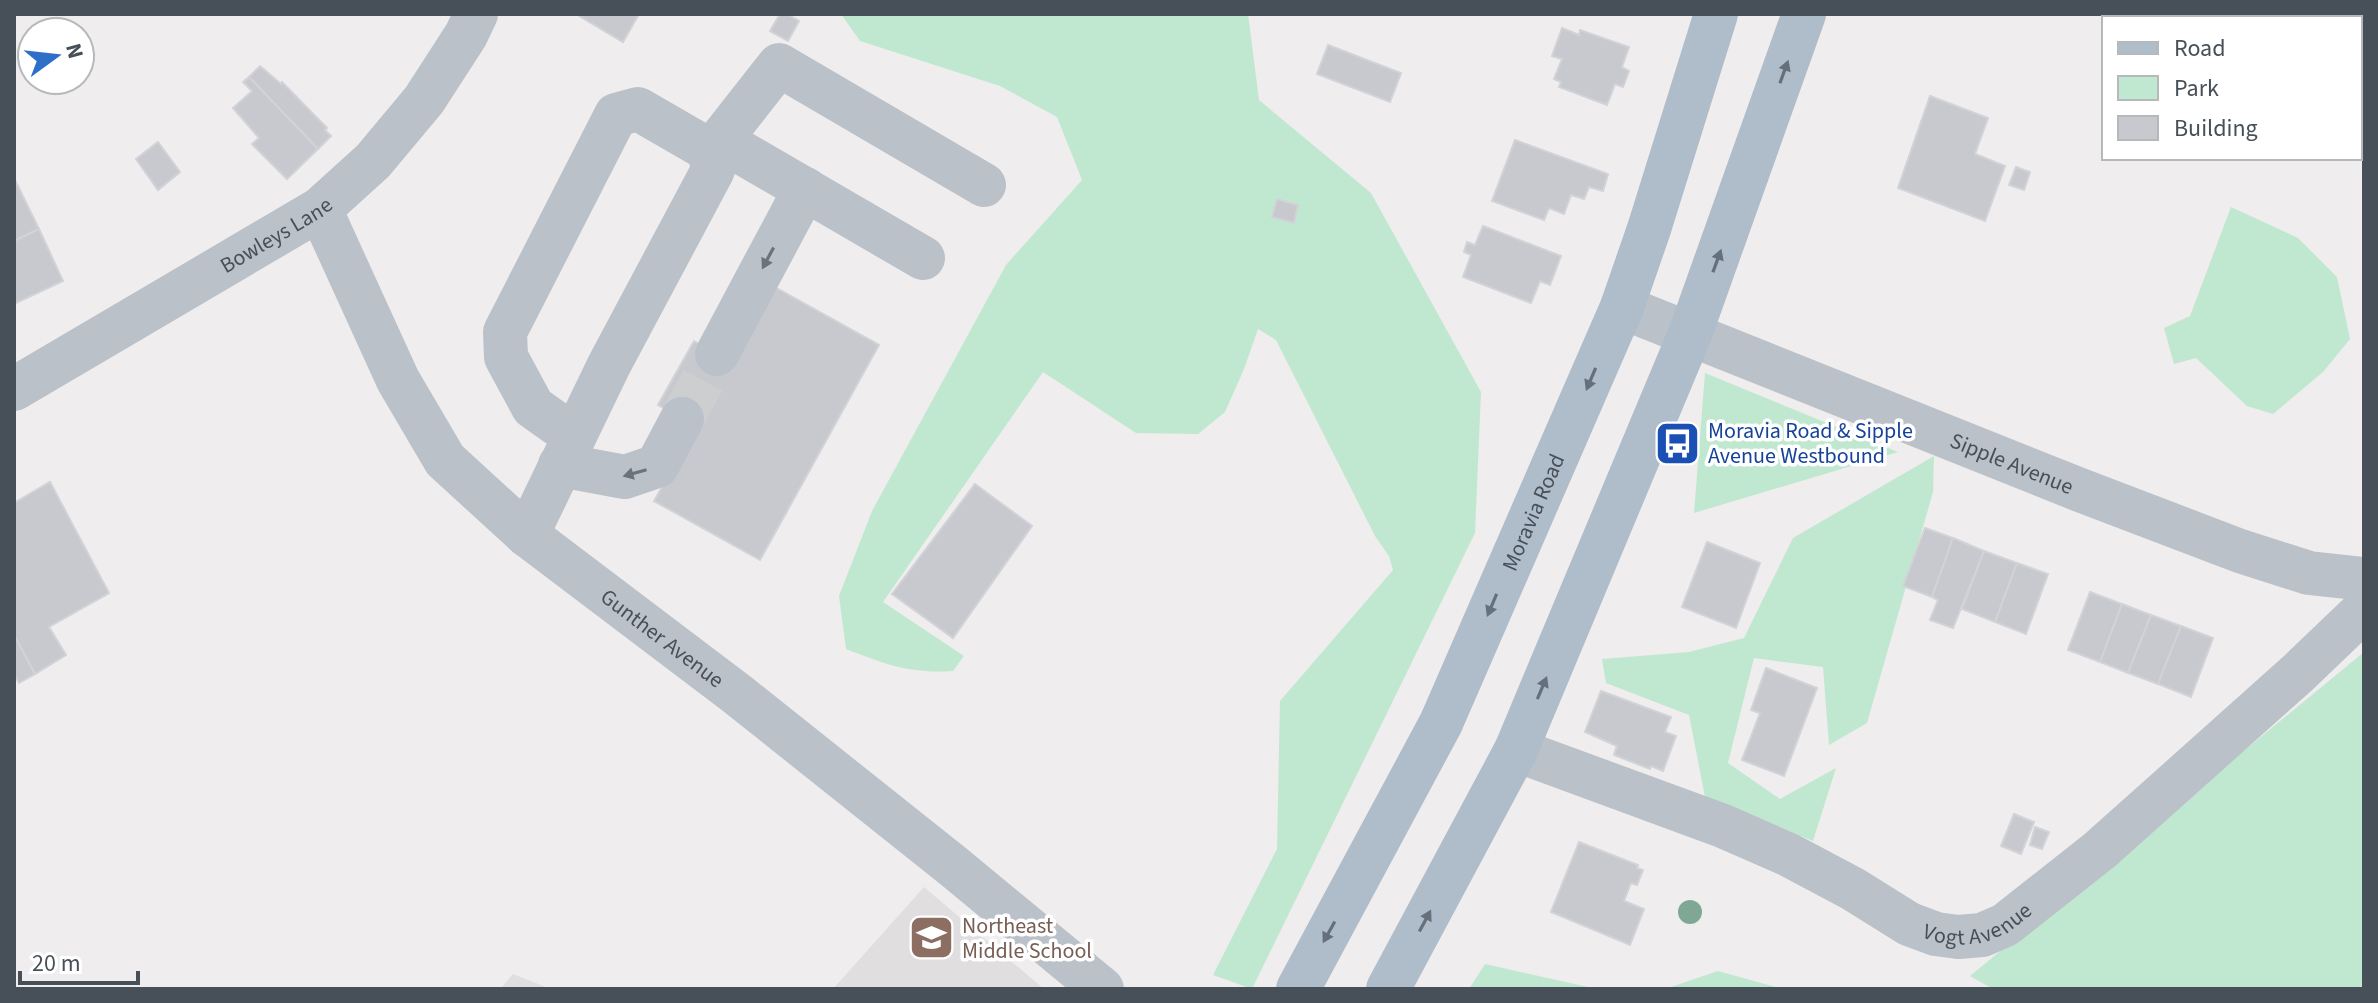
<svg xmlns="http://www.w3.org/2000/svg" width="2378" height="1003" font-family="'Source Sans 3',sans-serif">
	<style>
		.education { fill: #e0dede }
		.green { fill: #c0e8d0 }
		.building { fill: #c7c9cf; stroke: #d1d3d8; stroke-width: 2 }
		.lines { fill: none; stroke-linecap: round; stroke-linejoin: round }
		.minor-tunnel { stroke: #cdcecf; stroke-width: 44; stroke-dasharray: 44 22; stroke-linecap: butt }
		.minor { stroke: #bac1c8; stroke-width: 44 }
		.major { stroke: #afbcc9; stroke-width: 44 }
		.tree { fill: #7ea893 }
		.oneway { fill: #66707a }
		.oneway2 { fill: #6a727a }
		.labels { text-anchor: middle; stroke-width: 7; stroke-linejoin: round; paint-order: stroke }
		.street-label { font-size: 22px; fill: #475058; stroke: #fff }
		.transit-label { font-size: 22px; fill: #164399; stroke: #fff; text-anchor: start }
		.education-label { font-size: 22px; fill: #785e54; stroke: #fff; text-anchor: start }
	</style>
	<rect width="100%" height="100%" fill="#efeded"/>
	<!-- education -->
	<g class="education">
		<polygon points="924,887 1044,989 833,989"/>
		<polygon points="513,974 551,989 500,989"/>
	</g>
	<!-- green -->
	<g class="green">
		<path d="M841,14H1248L1259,100L1371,193L1481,392L1475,533L1252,989L1213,975L1277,849L1280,701L1393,570L1389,556L1375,536L1276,340L1258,329L1244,369L1225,412L1198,434L1136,433L1043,372L883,602L964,656L953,671C910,674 885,664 846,649L839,596L872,511L1006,265L1082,180L1057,117L1000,86L860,41Z"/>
		<polygon points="2231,207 2298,238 2337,277 2350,339 2323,372 2273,414 2247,406 2196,358 2174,364 2164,328 2190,316"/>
		<polygon points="1705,373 1898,452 1694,513"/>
		<polygon points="1934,456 1933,492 1867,723 1829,745 1823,667 1754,658 1728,763 1780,799 1836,768 1813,841 1705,797 1689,715 1606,683 1602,659 1689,652 1744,638 1793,538"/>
		<polygon points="2364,652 2364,989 1993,989 1970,976"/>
		<polygon points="1485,964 1597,989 1469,989"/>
		<polygon points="1718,971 1783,989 1665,989"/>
	</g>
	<!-- building -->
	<g class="building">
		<polygon points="576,14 639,14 623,42"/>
		<polygon points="780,14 787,14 799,21 788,41 770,31"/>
		<polygon points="1562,28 1579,35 1580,30 1629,47 1622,67 1629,71 1623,87 1615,84 1607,105 1559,87 1561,82 1554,79 1562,59 1552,56"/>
		<polygon points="1328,45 1401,73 1390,102 1317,74"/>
		<polygon points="260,66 281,84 282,82 327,128 325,130 331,136 318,149 249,77"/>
		<polygon points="249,77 318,149 287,179 252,144 259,138 233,108 252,91 243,82"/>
		<polygon points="1930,96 1988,118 1975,154 2005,166 1985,221 1898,188"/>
		<polygon points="1515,140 1608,174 1603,191 1589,187 1584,199 1571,195 1564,214 1549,208 1544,220 1492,201"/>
		<polygon points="158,142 180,172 158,190 136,159"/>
		<polygon points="2016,167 2030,172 2024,190 2009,185"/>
		<polygon points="14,178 39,229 14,241"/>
		<polygon points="1277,199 1298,205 1294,223 1272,217"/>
		<polygon points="1483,226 1561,256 1550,285 1540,281 1531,303 1463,277 1471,255 1464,252 1467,242 1475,245"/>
		<polygon points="39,229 63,281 14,304 14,241"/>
		<polygon points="773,286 879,345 760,560 654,501 696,427 658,405 694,341 731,362"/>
		<polygon points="50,482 109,593 49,627 66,655 35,674 14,635 14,503"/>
		<polygon points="975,484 1032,526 953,638 892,594"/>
		<polygon points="1925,528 1953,538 1932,597 1903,586"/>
		<polygon points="1953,538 1984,551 1953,628 1930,620 1938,600 1932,597"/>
		<polygon points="1707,542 1760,563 1736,628 1682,607"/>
		<polygon points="1984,551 2017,563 1995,622 1962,609"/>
		<polygon points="2017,563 2048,574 2026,634 1995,622"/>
		<polygon points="2090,592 2122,604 2100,662 2068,650"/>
		<polygon points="2122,604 2151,615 2128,673 2100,662"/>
		<polygon points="2151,615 2181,626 2158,684 2128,673"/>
		<polygon points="2181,626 2213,638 2191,697 2158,684"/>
		<polygon points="14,635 35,674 19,683 14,674"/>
		<polygon points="1766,668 1817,688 1784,776 1742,760 1760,713 1751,710"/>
		<polygon points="1601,691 1671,717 1665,732 1676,736 1663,771 1651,766 1650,769 1614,755 1617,746 1585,732"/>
		<polygon points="2014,814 2034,822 2021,854 2001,846"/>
		<polygon points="2035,827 2049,832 2042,849 2030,845"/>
		<polygon points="1579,842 1638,865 1637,868 1643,870 1637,885 1631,883 1624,901 1644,909 1630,945 1551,912"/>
	</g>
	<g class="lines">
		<!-- minor-tunnel -->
		<polyline class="minor-tunnel" points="682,419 717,354"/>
		<!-- minor -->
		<g class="minor">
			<polyline points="720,140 923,258"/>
			<polyline points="709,150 720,140 779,65 984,185"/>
			<path id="s1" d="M320,209L398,380L445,460L527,535L737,694L953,866L1102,989"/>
			<path id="s2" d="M1622,307L2080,490L2240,551L2309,573L2364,579"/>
			<polyline points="717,354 805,189"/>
			<path id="s3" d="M14,389L320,209L373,161L424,100L466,35L476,14"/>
			<polyline points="560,465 625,477 657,466 682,419"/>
			<polyline points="527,535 609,365 713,170 709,150 638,109 616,115 505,332 506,357 533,407 574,436"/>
			<path id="s4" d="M1516,750L1723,826L1789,855L1853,889L1909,924L1936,934L1958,937L1982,935L2005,925L2100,850L2297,674L2364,610"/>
		</g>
		<!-- major -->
		<g class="major">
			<path id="s5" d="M1298,989L1441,723L1622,307L1649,229L1716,14"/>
			<polyline points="1388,989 1516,750 1690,334 1804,14"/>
		</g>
	</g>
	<!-- trees -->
	<circle class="tree" cx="1690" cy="912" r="12"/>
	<!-- one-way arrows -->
	<defs><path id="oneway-solid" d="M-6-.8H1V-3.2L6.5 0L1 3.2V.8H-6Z" transform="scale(2)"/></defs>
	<g class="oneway">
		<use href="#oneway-solid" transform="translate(1784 72) rotate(-70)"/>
		<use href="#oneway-solid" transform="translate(1717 261) rotate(-70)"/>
		<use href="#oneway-solid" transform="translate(1591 379) rotate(113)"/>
		<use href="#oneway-solid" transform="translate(1492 605) rotate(113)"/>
		<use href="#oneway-solid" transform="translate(1542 688) rotate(-67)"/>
		<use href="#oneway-solid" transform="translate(1425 921) rotate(-62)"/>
		<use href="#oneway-solid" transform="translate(1329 932) rotate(119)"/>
	</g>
	<g class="oneway2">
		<use href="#oneway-solid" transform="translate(768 258) rotate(118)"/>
		<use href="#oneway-solid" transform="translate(635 473) rotate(164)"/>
	</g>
	<!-- icons -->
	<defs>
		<symbol id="bus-square" viewBox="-11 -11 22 22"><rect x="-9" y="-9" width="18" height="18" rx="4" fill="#1a4fb4" stroke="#fff"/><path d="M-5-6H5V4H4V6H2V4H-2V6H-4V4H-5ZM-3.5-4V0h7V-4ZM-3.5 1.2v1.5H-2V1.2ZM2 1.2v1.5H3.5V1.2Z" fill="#fff"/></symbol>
		<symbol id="school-square" viewBox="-11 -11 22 22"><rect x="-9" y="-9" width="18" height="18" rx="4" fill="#8d6e63" stroke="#fff"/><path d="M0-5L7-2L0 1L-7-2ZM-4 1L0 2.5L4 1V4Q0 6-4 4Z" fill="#fff"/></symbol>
	</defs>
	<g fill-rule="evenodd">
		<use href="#bus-square" x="1652" y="418" width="51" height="51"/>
		<use href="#school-square" x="906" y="912" width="51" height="51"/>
	</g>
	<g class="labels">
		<!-- street labels -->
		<g class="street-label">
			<text dy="8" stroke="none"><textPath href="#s3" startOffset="304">Bowleys Lane</textPath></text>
			<text dy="8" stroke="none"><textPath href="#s2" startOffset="420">Sipple Avenue</textPath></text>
			<text dy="8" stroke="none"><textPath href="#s5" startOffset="532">Moravia Road</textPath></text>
			<text dy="8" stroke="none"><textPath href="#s1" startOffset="562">Gunther Avenue</textPath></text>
			<text dy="8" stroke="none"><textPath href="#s4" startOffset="504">Vogt Avenue</textPath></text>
		</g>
		<!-- transit labels -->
		<g class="transit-label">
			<text x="1708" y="438">Moravia Road &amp; Sipple<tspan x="1708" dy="25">Avenue Westbound</tspan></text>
		</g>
		<!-- education labels -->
		<g class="education-label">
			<text x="962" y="933">Northeast<tspan x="962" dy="25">Middle School</tspan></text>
		</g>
	</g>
	<!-- border -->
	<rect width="2378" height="1003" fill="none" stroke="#475058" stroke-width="32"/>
	<!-- legend -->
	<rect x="2102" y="16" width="260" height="144" fill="#ffffff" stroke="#b5b9bc" stroke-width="2"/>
	<rect x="2118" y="42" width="40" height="12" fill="#afbcc9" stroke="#b5b9bc" stroke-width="2"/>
	<text x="2174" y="56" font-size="24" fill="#475058">Road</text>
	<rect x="2118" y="76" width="40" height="24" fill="#c0e8d0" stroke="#b5b9bc" stroke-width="2"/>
	<text x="2174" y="96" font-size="24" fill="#475058">Park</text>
	<rect x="2118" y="116" width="40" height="24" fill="#c7c9cf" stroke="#b5b9bc" stroke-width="2"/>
	<text x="2174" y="136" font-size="24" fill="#475058">Building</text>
	<!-- north arrow -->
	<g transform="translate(56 56) rotate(75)"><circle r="38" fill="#ffffff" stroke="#b5b9bc" stroke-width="2"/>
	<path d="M0-6L14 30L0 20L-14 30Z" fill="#2e6fc8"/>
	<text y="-12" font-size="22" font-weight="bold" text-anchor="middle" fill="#475058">N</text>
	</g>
	<!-- scale -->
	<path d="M20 971v12h118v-12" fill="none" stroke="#475058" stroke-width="4"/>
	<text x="32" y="971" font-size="24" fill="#475058" stroke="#ffffff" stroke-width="6" paint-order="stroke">20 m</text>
</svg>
